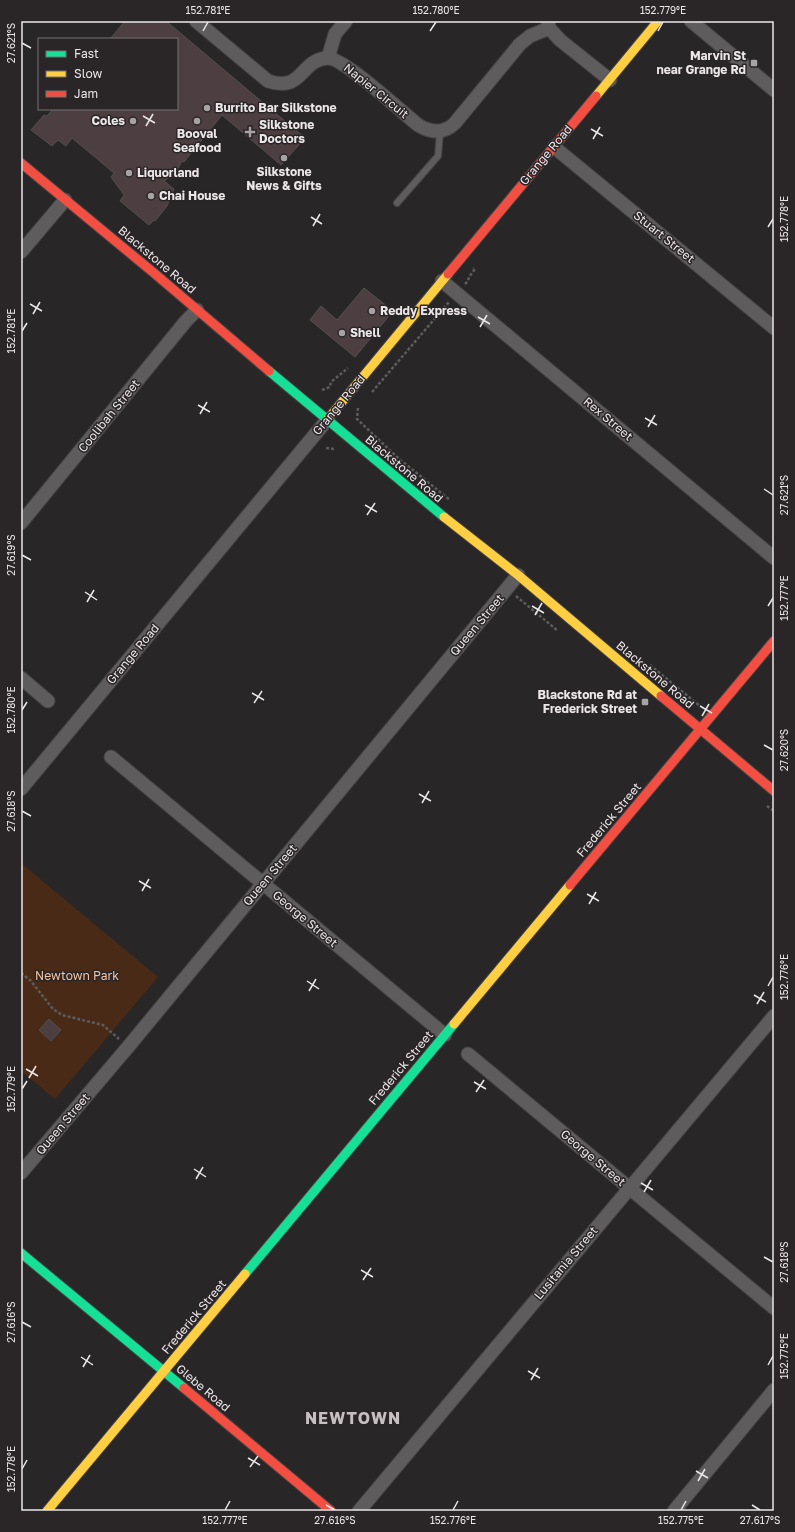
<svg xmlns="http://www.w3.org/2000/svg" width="795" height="1532" font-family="'Golos Text',sans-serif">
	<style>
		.green { fill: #482a16; fill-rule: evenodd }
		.building { fill: #4d3f41; stroke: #524f4f }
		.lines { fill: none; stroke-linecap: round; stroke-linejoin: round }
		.lane-casing { stroke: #454243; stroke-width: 8 }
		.street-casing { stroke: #454243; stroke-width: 15 }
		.fast-casing { stroke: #454243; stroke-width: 11 }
		.slow-casing { stroke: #454243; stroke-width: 11 }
		.jam-casing { stroke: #454243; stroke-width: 11 }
		.path { stroke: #5d5c5c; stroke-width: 2.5; stroke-dasharray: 3 2; stroke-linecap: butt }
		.lane { stroke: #5e5c5d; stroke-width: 6 }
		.street { stroke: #5e5c5d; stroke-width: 13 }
		.fast { stroke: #16e098; stroke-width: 9 }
		.slow { stroke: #ffcf43; stroke-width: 9 }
		.jam { stroke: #f24e42; stroke-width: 9 }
		.ticks { fill: none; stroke: #ebe7e9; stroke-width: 1.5 }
		.poi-dot { fill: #a7a3a5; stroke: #2a2527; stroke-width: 1.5 }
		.labels { text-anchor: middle; stroke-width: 3; stroke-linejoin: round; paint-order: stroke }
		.poi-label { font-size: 12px; font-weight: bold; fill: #ebe7e9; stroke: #2a2527; text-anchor: start }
		.street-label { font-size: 12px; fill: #ebe7e9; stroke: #2a2527 }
		.park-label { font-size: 12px; fill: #f7c3a3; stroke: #2a2527 }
		.district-label { font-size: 16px; font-weight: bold; letter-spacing: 1px; fill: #c5bfc2; stroke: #2a2527 }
		.neatline { fill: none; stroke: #ebe7e9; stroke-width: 1.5 }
		.ticks-label { font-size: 10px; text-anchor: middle; fill: #ebe7e9 }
	</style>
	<rect width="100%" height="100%" fill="#292627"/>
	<!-- green -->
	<path class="green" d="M21,863L158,977L55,1099L21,1071ZM49,1019L61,1030L51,1041L39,1030Z"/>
	<!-- building -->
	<g class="building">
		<polygon points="125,21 166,21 305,138 281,165 222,115 184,162 182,161 176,172 164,181 174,189 167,206 155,221 154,220 149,225 120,201 124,195 111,177 114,173 72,138 66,146 58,140 52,146 31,130 44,115 47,116 53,109 177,109 177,39 110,39"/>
		<polygon points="364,288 393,311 355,357 310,320 321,306 337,320"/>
		<polygon points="49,1019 61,1030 51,1041 39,1030"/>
	</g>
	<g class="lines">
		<defs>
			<polyline id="lane" points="397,203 438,156 440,132"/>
			<g id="street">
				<path d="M196,21L268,81C303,93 300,60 327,58C343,57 403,113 418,125C431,133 444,134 455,123L520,44L530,36L549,28"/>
				<polyline points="548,21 549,28 560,40 610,80"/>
				<polyline points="691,21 774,90"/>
				<polyline points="328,58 335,34 346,21"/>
				<polyline points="554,147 774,328"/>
				<polyline points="21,252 65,200"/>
				<polyline points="442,281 774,558"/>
				<polyline points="21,523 186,321 197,310"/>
				<polyline points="21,678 48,701"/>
				<polyline points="111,757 445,1035"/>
				<polyline points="21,789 327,420"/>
				<polyline points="468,1054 774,1308"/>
				<polyline points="21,1173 128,1047 518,575"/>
				<polyline points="359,1511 774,1016"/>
				<polyline points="674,1511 774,1390"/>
			</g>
			<g id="fast">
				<polyline points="269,371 444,517"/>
				<polyline points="21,1253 184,1388"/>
				<polyline points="245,1274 454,1024"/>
			</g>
			<g id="slow">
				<polyline points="596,96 658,21"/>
				<polyline points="327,420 448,274"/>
				<polyline points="444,517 518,575 661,696"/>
				<polyline points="454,1024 570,885"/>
				<polyline points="47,1511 245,1274"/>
			</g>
			<g id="jam">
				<polyline points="21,163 154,273 269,371"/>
				<polyline points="448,274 596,96"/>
				<polyline points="661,696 774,791"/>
				<polyline points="570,885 774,641"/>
				<polyline points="184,1388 331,1511"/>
			</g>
		</defs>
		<!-- lane casing -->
		<use href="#lane" class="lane-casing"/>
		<!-- street casing -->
		<use href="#street" class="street-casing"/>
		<!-- fast casing -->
		<use href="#fast" class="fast-casing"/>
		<!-- slow casing -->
		<use href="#slow" class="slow-casing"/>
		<!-- jam casing -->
		<use href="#jam" class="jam-casing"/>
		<!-- path -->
		<g class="path">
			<polyline points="465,284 468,281 469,277 475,269 473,268"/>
			<polyline points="322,390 330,387 331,382 348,368"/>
			<polyline points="372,392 449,302"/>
			<polyline points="358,408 357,419 398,458 450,500"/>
			<polyline points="326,448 335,449"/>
			<polyline points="516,596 558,631"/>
			<polyline points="650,665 700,706"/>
			<polyline points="767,806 774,811"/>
			<polyline points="21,973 30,980 53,1009 62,1015 103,1025 119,1039"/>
		</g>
		<!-- lane -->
		<use href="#lane" class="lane"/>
		<!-- street -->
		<use href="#street" class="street"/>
		<!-- fast -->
		<use href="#fast" class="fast"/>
		<!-- slow -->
		<use href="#slow" class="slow"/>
		<!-- jam -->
		<use href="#jam" class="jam"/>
	</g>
	<!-- ticks -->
	<path class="ticks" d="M203,31L208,22M430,31L436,22M658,31L663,22M22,43L31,48M143,116L155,123M146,126L153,114M591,129L603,136M593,139L600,127M311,217L322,224M313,226L320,214M768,227L773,219M30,304L42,311M33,314L40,302M478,317L490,324M480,327L487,315M22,331L27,323M198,405L210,412M200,414L207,402M645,418L657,425M648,427L655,415M764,489L773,495M365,505L377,512M367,515L375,503M22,555L31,560M85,592L97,600M87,602L94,590M532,606L544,613M768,606L773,598M535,615L542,603M252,693L264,700M254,703L262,691M700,706L712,713M22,710L27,702M702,716L709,704M764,745L773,750M419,794L431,801M422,803L429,791M22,811L31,816M139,881L151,888M142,891L149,879M587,894L599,901M589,904L596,892M307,981L319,989M768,986L773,977M309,991L316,979M754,995L766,1002M757,1004L764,992M26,1069L38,1076M29,1078L36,1066M474,1082L486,1089M22,1089L27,1081M476,1092L484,1080M194,1169L206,1177M196,1179L203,1167M641,1183L653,1190M644,1192L651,1180M764,1257L773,1262M361,1270L373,1277M363,1280L371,1268M22,1322L31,1327M81,1357L93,1365M768,1365L773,1356M83,1367L90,1355M528,1371L540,1378M531,1380L538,1368M248,1458L260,1465M250,1467L258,1456M22,1469L27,1460M696,1471L708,1478M698,1481L705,1469M326,1505L335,1510M752,1505L760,1510M225,1510L230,1501M453,1510L458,1501M681,1510L686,1501"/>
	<!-- markers -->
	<g class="poi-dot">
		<rect x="750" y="59" width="8" height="8" rx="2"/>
		<circle cx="207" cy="108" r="4"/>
		<circle cx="133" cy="121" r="4"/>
		<circle cx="197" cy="121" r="4"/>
		<path d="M248 126h4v4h4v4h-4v4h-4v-4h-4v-4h4z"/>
		<circle cx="284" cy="158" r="4"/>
		<circle cx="129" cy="173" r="4"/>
		<circle cx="151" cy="196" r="4"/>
		<circle cx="372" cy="311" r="4"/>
		<circle cx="342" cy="333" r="4"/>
		<rect x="641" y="698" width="8" height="8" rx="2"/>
	</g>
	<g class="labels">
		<!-- poi labels -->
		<g class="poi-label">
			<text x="746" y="60" text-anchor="end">Marvin St<tspan x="746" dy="14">near Grange Rd</tspan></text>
			<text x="215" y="112">Burrito Bar Silkstone</text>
			<text x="125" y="125" text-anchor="end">Coles</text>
			<text x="259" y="129">Silkstone<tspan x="259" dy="14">Doctors</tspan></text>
			<text x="197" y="138" text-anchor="middle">Booval<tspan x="197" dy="14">Seafood</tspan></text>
			<text x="284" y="176" text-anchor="middle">Silkstone<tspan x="284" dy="14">News &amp; Gifts</tspan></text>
			<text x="137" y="177">Liquorland</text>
			<text x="159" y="200">Chai House</text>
			<text x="380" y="315">Reddy Express</text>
			<text x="350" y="337">Shell</text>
			<text x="637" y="699" text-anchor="end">Blackstone Rd at<tspan x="637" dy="14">Frederick Street</tspan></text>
		</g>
		<!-- street labels -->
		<g class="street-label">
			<text transform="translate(376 91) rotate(39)" y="4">Napier Circuit</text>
			<text transform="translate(546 155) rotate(-50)" y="4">Grange Road</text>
			<text transform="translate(664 237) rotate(39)" y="4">Stuart Street</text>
			<text transform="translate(157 260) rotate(40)" y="4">Blackstone Road</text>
			<text transform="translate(339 405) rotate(-50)" y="4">Grange Road</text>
			<text transform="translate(109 416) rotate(-51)" y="4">Coolibah Street</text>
			<text transform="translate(608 419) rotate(40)" y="4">Rex Street</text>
			<text transform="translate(404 469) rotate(40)" y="4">Blackstone Road</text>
			<text transform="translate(477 625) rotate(-50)" y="4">Queen Street</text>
			<text transform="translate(133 654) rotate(-50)" y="4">Grange Road</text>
			<text transform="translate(655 675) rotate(40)" y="4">Blackstone Road</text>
			<text transform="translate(609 820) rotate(-50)" y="4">Frederick Street</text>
			<text transform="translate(270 875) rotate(-50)" y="4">Queen Street</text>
			<text transform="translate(305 919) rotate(40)" y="4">George Street</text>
			<text transform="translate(401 1068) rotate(-50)" y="4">Frederick Street</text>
			<text transform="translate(63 1124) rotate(-50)" y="4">Queen Street</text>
			<text transform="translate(593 1158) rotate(40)" y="4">George Street</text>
			<text transform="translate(566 1263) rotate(-50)" y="4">Lusitania Street</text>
			<text transform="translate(194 1317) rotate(-50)" y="4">Frederick Street</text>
			<text transform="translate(203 1388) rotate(40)" y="4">Glebe Road</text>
		</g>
		<!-- park labels -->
		<g class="park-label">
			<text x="77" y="980">Newtown Park</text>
		</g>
		<!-- district labels -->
		<g class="district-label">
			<text x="353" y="1424">NEWTOWN</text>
		</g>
	</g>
	<!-- border -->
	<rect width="795" height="1532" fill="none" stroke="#2a2527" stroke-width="44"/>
	<!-- legend -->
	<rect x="38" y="38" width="140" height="72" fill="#2a2527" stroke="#777375"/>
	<rect x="46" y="51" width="20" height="6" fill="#16e098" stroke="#777375"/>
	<text x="74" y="58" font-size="12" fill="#ebe7e9">Fast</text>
	<rect x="46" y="71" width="20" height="6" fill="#ffcf43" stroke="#777375"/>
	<text x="74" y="78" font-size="12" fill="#ebe7e9">Slow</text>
	<rect x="46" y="91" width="20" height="6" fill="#f24e42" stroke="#777375"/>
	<text x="74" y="98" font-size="12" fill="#ebe7e9">Jam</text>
	<rect x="22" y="22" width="751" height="1488" class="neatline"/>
	<g class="ticks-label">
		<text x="208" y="14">152.781°E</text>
		<text x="436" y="14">152.780°E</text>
		<text x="663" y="14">152.779°E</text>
		<text transform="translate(11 43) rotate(-90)" y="4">27.621°S</text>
		<text transform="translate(784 219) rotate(-90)" y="4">152.778°E</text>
		<text transform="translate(11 331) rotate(-90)" y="4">152.781°E</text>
		<text transform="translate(784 495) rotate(-90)" y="4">27.621°S</text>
		<text transform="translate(11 555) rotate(-90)" y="4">27.619°S</text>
		<text transform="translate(784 598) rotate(-90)" y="4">152.777°E</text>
		<text transform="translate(11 710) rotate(-90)" y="4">152.780°E</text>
		<text transform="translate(784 750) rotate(-90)" y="4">27.620°S</text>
		<text transform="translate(11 811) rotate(-90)" y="4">27.618°S</text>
		<text transform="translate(784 977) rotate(-90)" y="4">152.776°E</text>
		<text transform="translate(11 1089) rotate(-90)" y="4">152.779°E</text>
		<text transform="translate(784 1262) rotate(-90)" y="4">27.618°S</text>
		<text transform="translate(11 1322) rotate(-90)" y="4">27.616°S</text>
		<text transform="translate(784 1356) rotate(-90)" y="4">152.775°E</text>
		<text transform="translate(11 1469) rotate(-90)" y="4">152.778°E</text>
		<text x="225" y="1524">152.777°E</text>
		<text x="335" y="1524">27.616°S</text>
		<text x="453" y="1524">152.776°E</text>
		<text x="681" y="1524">152.775°E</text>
		<text x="760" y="1524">27.617°S</text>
	</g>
</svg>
